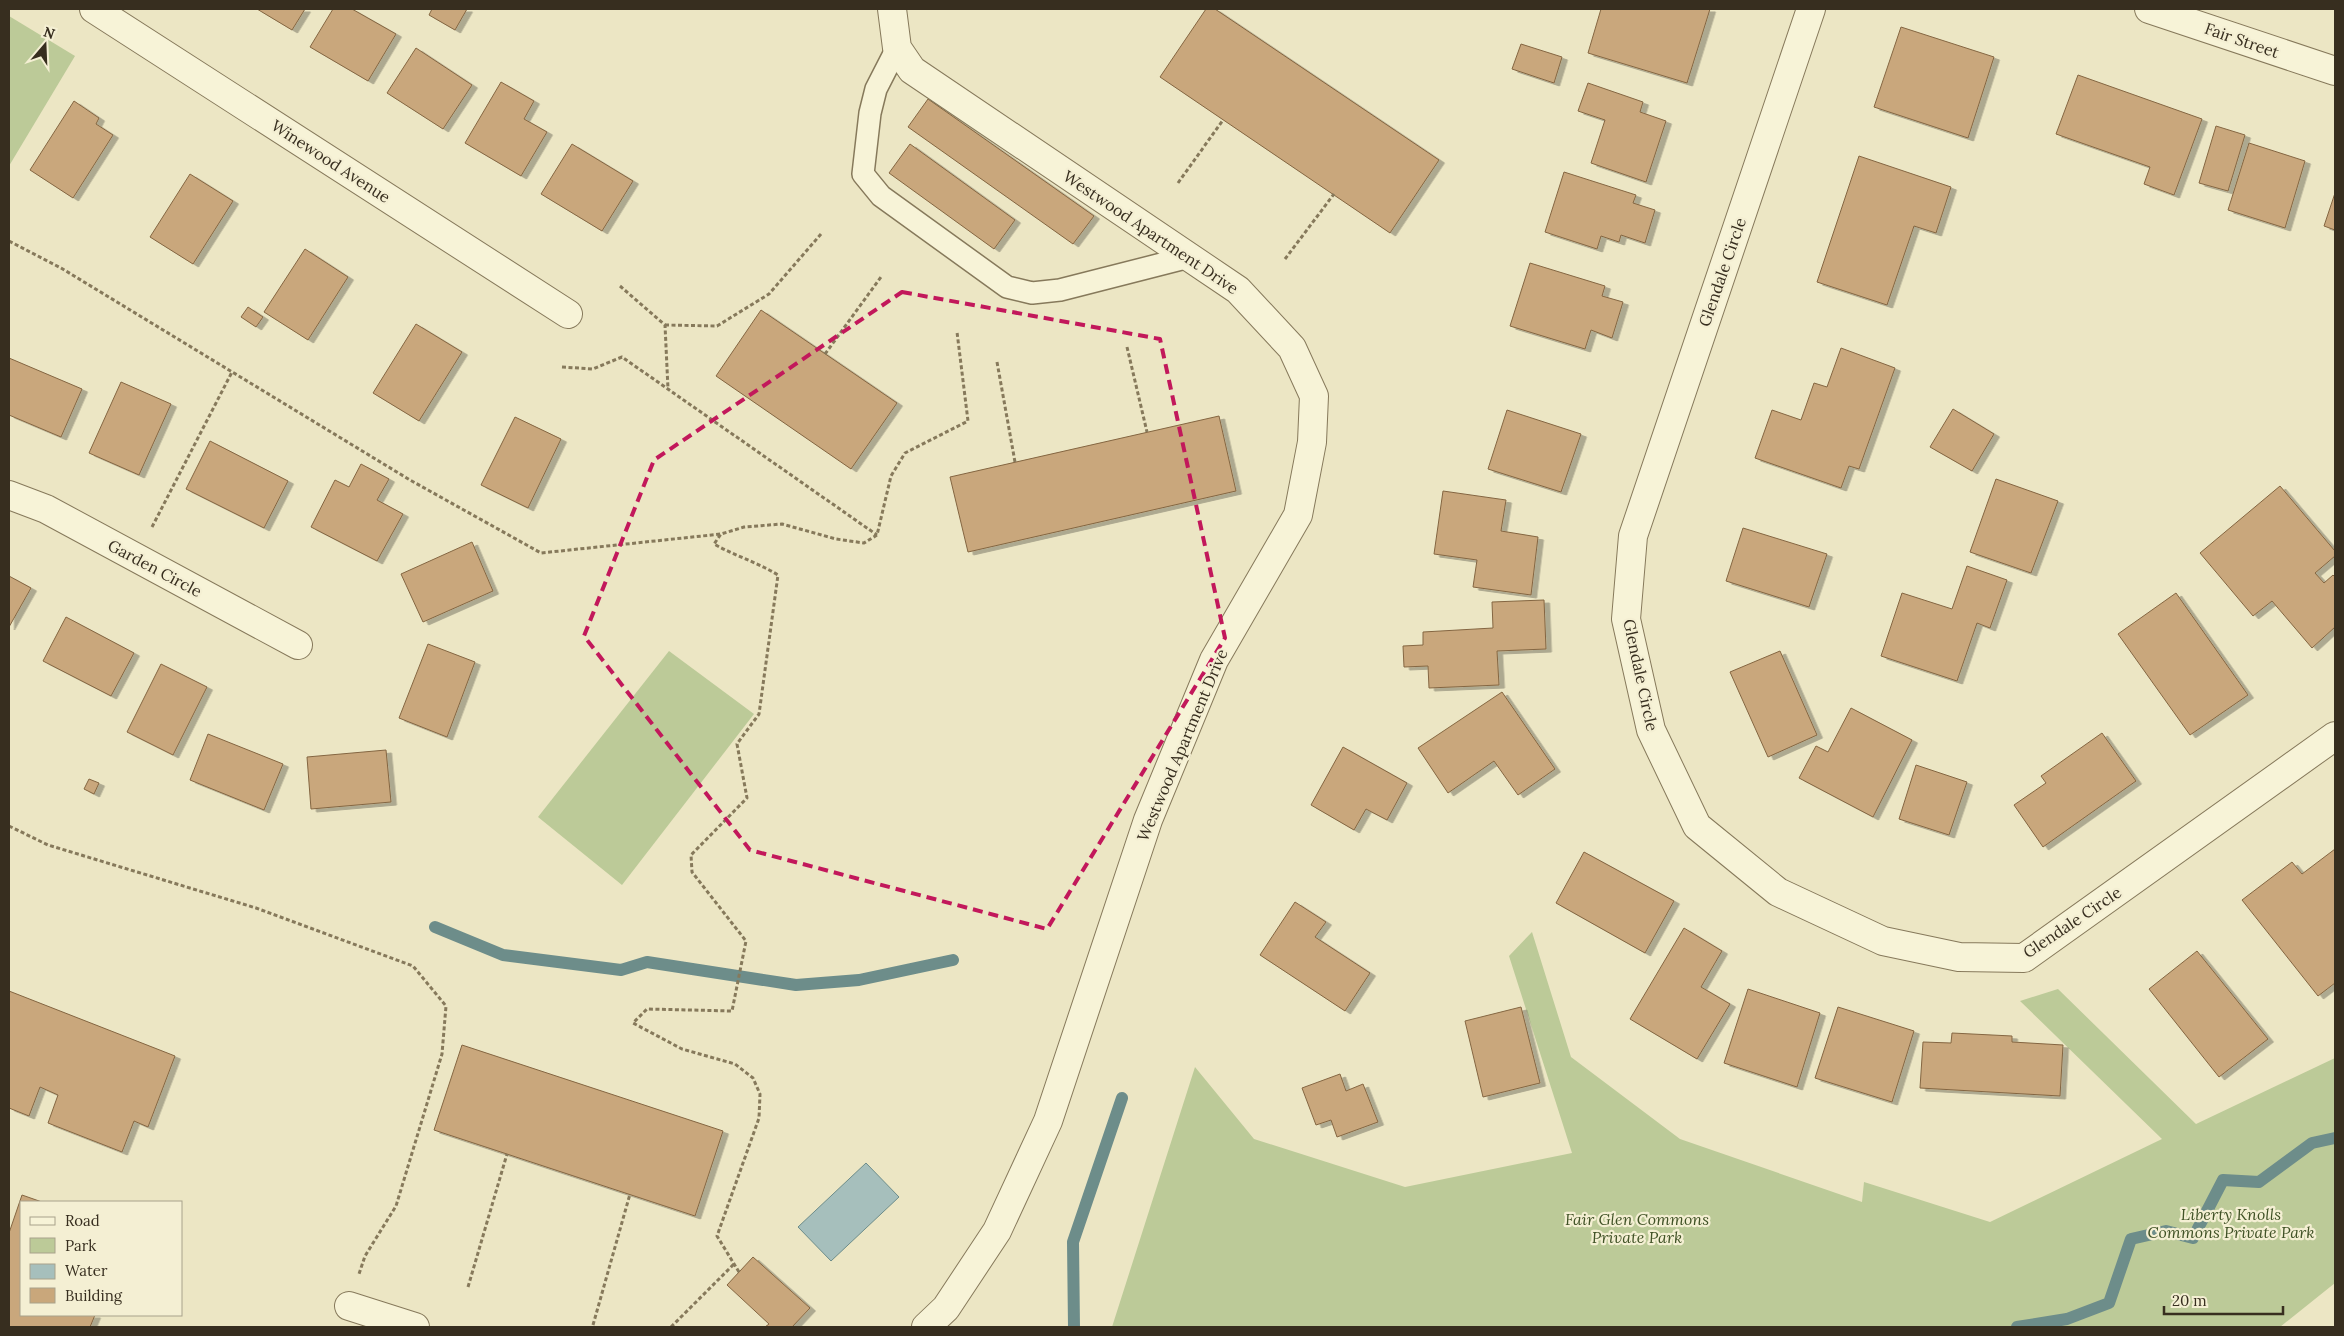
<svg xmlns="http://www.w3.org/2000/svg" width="2344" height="1336" font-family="Lora,serif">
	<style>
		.green { fill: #bcca98 }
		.water { fill: #a6bfbc; stroke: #6d8d8a }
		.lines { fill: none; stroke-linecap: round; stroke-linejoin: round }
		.stream { stroke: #6d8d8a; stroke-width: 12 }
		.building { fill: #c9a77b; stroke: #846642; filter: url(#shadow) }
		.service-casing { stroke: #86795b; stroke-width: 24 }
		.minor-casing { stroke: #86795b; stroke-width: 30 }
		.path { stroke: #86795b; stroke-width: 3; stroke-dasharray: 4 2.5; stroke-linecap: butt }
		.service { stroke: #f7f3d7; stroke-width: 21 }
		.minor { stroke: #f7f3d7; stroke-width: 28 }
		.marked { fill: none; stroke: #c2185b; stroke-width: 4; stroke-dasharray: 10 6; stroke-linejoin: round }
		.labels { text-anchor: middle; stroke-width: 4.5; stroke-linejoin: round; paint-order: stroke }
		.street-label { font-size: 16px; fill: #372e1f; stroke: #f4efd3 }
		.park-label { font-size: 16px; font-style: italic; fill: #405226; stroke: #f4efd3 }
	</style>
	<defs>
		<filter id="shadow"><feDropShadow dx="5.5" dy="3" stdDeviation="0" flood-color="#0004"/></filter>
	</defs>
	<rect width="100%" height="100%" fill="#ece6c4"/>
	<!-- green -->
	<g class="green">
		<polygon points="9,16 75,56 9,166"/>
		<polygon points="669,651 754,714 622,885 538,817"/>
		<polygon points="1532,932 1571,1057 1680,1139 1862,1202 1864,1182 1990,1222 2162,1139 2020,1001 2058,989 2196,1124 2335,1058 2335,1283 2280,1327 1112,1327 1195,1067 1254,1139 1405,1187 1572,1153 1509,956"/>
	</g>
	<!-- water -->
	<polygon class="water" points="866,1163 899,1197 831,1261 798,1227"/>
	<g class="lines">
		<!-- stream -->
		<g class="stream">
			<polyline points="435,927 503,955 621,970 647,962 796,985 859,980 953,960"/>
			<polyline points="1074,1327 1073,1242 1122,1098"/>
			<polyline points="2017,1327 2067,1319 2109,1303 2131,1239 2166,1231 2193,1238 2223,1180 2259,1182 2312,1143 2335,1138"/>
		</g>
	</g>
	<!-- building -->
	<g class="building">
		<polygon points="257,9 305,9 292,30"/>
		<polygon points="333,9 352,9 396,34 368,81 310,47"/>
		<polygon points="432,9 467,9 455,30 429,15"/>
		<polygon points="1206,9 1215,9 1439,160 1390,233 1160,77"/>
		<polygon points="1601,9 1710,9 1687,83 1588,53"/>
		<polygon points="1901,27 1994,57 1968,138 1874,107"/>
		<polygon points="1521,44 1562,57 1554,83 1512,69"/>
		<polygon points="416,48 472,85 443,129 387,93"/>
		<polygon points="2078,75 2202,119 2174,195 2144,184 2150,167 2056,134"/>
		<polygon points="501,82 534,101 524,119 547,132 521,176 465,143"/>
		<polygon points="1588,83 1643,102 1640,112 1666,121 1646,182 1591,163 1605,120 1578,111"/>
		<polygon points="928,99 1094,216 1073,244 908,127"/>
		<polygon points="74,101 99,118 96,124 113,135 73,198 30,170"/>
		<polygon points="2216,126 2245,135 2228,191 2199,183"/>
		<polygon points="2249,143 2305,161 2285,228 2228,210"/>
		<polygon points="572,144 633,181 602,231 541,194"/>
		<polygon points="910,144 1015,220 994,249 889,173"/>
		<polygon points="1859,156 1951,187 1936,233 1914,226 1887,305 1817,282"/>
		<polygon points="1564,172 1636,195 1633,203 1655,210 1645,243 1621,235 1619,242 1601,236 1597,249 1545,232"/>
		<polygon points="190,174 233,201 193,264 150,237"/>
		<polygon points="2335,193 2335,230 2324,226"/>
		<polygon points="305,249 348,277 308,340 264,312"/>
		<polygon points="1530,263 1605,286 1602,296 1623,302 1612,338 1591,330 1585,349 1510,326"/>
		<polygon points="248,307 263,317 256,327 241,317"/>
		<polygon points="761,310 897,403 851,469 716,376"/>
		<polygon points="416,324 462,352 419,421 373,393"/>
		<polygon points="1841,348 1895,368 1859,469 1849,466 1841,488 1755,458 1772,410 1801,420 1814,383 1827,387"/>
		<polygon points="9,358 82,389 61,437 9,415"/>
		<polygon points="121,382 171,404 139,475 89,453"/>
		<polygon points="1953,409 1994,434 1972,471 1930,447"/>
		<polygon points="1507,410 1581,434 1561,492 1488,469"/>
		<polygon points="1219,416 1236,491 968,552 950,477"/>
		<polygon points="515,417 561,439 528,508 481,485"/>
		<polygon points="210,441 288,481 264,528 186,489"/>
		<polygon points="361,464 389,479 377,500 403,514 377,561 311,527 335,480 349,487"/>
		<polygon points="1996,479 2058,501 2031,573 1970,552"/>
		<polygon points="2280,486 2335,551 2335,556 2315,573 2324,583 2333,575 2335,577 2335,627 2312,648 2272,601 2253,616 2200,553"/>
		<polygon points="1443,491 1506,500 1501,531 1538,537 1531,595 1473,587 1477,560 1434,554"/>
		<polygon points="1743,528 1827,554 1809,607 1726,581"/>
		<polygon points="472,542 493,591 423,622 401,574"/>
		<polygon points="1967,566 2007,580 1990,628 1977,623 1957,681 1881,656 1902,593 1952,609"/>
		<polygon points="9,576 31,588 9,627"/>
		<polygon points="2176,593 2248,695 2190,735 2118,634"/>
		<polygon points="1544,600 1546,649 1497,651 1499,685 1429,688 1428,666 1404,667 1403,646 1423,645 1423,632 1493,628 1492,602"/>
		<polygon points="66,617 134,653 111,696 43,661"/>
		<polygon points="428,644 475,662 447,737 399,718"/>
		<polygon points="1780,651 1817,735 1768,757 1730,672"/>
		<polygon points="161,664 207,687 173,755 127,732"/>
		<polygon points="1502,692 1555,769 1518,795 1494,761 1448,793 1418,748"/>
		<polygon points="1851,708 1912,740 1873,817 1799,778 1816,746 1828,752"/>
		<polygon points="2102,733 2136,781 2043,847 2014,805 2046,783 2041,776"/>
		<polygon points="208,734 283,764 264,810 190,780"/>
		<polygon points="1343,747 1407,783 1387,820 1366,809 1354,830 1311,805"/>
		<polygon points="386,750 391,802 311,809 307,757"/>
		<polygon points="1916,765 1967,782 1949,835 1899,819"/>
		<polygon points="89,779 99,783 94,794 84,789"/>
		<polygon points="2335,849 2335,983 2318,996 2242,900 2292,862 2302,874"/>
		<polygon points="1584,852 1674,901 1645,953 1556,903"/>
		<polygon points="1295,902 1326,922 1315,937 1370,973 1345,1011 1260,955"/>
		<polygon points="1684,928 1722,951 1701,987 1730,1004 1697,1059 1630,1019"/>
		<polygon points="2197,951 2268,1039 2219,1077 2149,989"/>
		<polygon points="1748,989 1820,1013 1797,1087 1724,1063"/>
		<polygon points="9,991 175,1056 148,1127 134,1121 122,1152 48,1123 58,1095 40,1087 29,1116 9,1108"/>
		<polygon points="1521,1007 1540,1083 1483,1097 1465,1021"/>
		<polygon points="1838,1007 1914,1031 1892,1102 1815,1078"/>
		<polygon points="1952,1033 2012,1036 2012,1042 2063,1045 2060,1096 1920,1088 1923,1042 1951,1043"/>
		<polygon points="462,1045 723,1131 695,1216 434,1130"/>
		<polygon points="1340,1074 1346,1091 1363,1084 1378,1122 1337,1137 1331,1120 1316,1125 1302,1088"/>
		<polygon points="22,1195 42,1202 21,1202 21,1315 95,1315 90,1327 9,1327 9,1233"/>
		<polygon points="753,1257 810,1308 792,1327 765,1327 769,1324 727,1285"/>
	</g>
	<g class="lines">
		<defs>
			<polyline id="service" points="897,48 876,89 870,113 863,174 881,196 1007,287 1032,293 1060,290 1189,257"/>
			<g id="minor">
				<polyline points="94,9 568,314"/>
				<polyline points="892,9 897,48 912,70 1238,290 1292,348 1314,396 1312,442 1298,515 1214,660 1148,820 1048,1121 997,1231 946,1308 926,1327"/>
				<polyline points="1811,9 1633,536 1626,619 1651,730 1697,826 1778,892 1883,941 1959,957 2024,958 2335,736"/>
				<polyline points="2149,9 2335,71"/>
				<polyline points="9,495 46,509 298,645"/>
				<polyline points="349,1306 415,1327"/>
			</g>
		</defs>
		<!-- service casing -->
		<use href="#service" class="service-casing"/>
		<!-- minor casing -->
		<use href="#minor" class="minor-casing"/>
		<!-- path -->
		<g class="path">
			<polyline points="1178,183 1223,120"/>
			<polyline points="9,241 61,268 410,480 541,553 721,534"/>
			<polyline points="1285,259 1334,194"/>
			<polyline points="620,286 665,325 668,389"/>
			<polyline points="665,325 717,326 769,294 821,234"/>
			<polyline points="1127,347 1147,432"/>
			<polyline points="825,354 881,277"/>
			<polyline points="997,362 1015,462"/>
			<polyline points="562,367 593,369 622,357 877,535"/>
			<polyline points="152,527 232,372"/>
			<polyline points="9,826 48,845 256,908 413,966 446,1006 442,1054 396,1206 365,1256 359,1274"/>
			<path d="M739,1272L717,1236L759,1118L760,1094L753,1078L735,1064L682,1049L633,1023L647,1009L732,1011L746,941L692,872L691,855L747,798L737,744L759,714L778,575C757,562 735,556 714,544L721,534L744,527L782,524L836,539L864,543L877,535L891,476L905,453L968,421L957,332"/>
			<polyline points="468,1287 507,1154"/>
			<polyline points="593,1325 630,1194"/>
			<polyline points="671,1327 734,1264"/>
		</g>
		<!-- service -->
		<use href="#service" class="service"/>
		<!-- minor -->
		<use href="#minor" class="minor"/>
	</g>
	<!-- marked area -->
	<path class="marked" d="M902,292L1160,339L1225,638L1047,929L750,850L584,636L654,460Z"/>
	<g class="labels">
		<!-- street labels -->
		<g class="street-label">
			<text transform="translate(2242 40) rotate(19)" y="6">Fair Street</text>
			<text transform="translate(331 161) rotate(33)" y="6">Winewood Avenue</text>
			<text transform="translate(1151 232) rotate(34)" y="6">Westwood Apartment Drive</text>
			<text transform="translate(1722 272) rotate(-71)" y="6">Glendale Circle</text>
			<text transform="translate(155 568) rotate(28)" y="6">Garden Circle</text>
			<text transform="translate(1641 675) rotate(78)" y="6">Glendale Circle</text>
			<text transform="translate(1182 745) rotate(-67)" y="6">Westwood Apartment Drive</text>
			<text transform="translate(2072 922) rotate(-34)" y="6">Glendale Circle</text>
		</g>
		<!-- park labels -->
		<g class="park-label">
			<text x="2231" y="1220">Liberty Knolls<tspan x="2231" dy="18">Commons Private Park</tspan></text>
			<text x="1637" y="1225">Fair Glen Commons<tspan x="1637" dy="18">Private Park</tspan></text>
		</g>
	</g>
	<!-- border -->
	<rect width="2344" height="1336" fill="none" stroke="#372e1f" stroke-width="20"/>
	<!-- legend -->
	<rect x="20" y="1201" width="162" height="115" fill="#f4efd3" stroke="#a8a28b"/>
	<rect x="30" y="1217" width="25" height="8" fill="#f7f3d7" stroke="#a8a28b"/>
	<text x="65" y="1226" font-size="15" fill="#372e1f">Road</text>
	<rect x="30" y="1238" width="25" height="15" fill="#bcca98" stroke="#a8a28b"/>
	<text x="65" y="1251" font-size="15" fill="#372e1f">Park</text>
	<rect x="30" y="1264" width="25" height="15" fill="#a6bfbc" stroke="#a8a28b"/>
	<text x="65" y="1276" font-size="15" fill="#372e1f">Water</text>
	<rect x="30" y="1288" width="25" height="15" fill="#c9a77b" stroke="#a8a28b"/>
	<text x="65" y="1301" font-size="15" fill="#372e1f">Building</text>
	<!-- north arrow -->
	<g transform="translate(45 45) rotate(19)" stroke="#f4efd3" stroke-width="4" paint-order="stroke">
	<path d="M0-4L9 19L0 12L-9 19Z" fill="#372e1f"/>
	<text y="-8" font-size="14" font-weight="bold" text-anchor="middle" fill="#372e1f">N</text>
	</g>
	<!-- scale -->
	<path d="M2164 1306v8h119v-8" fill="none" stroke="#372e1f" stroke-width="2.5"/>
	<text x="2172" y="1306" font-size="15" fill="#372e1f" stroke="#f4efd3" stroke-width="4" paint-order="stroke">20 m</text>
</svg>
